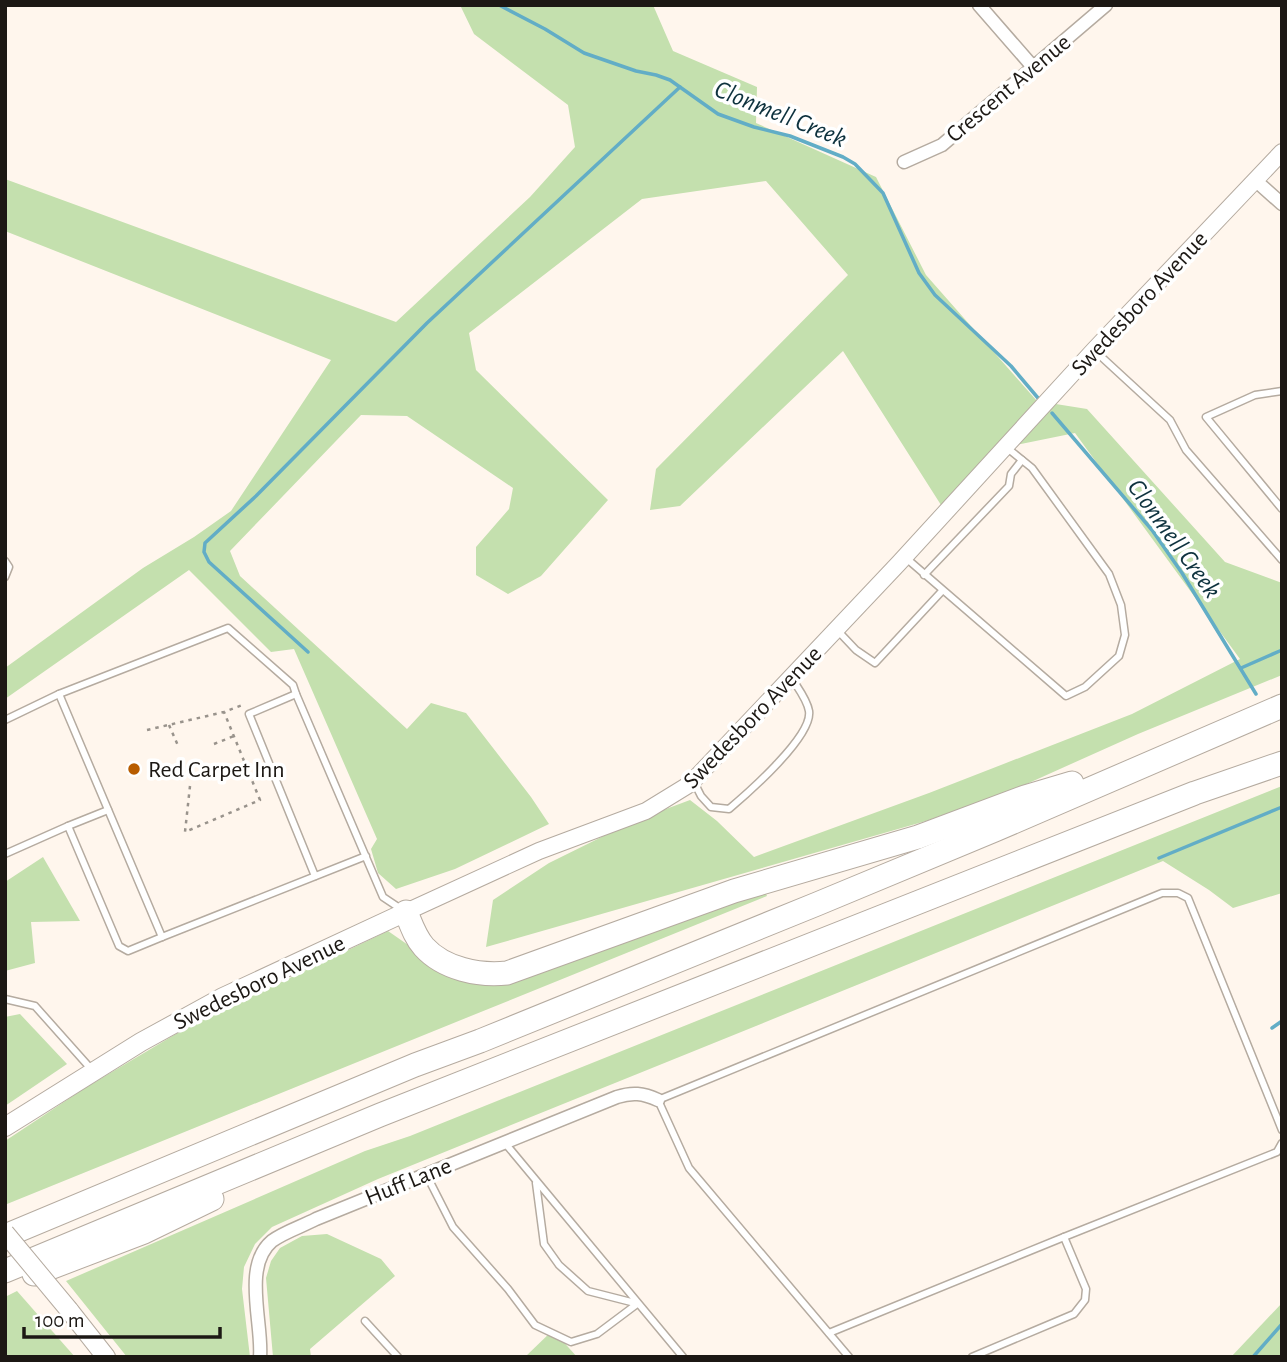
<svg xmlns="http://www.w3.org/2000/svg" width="1287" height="1362" font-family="'Alegreya Sans',sans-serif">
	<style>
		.green { fill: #c4e0ae }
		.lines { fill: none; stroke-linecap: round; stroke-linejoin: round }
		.stream { stroke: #62adc6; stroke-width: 3.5 }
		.service-casing { stroke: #b5aba0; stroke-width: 9 }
		.minor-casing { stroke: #b5aba0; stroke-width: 15 }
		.tertiary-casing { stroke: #b5aba0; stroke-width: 18 }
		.secondary-casing { stroke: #b5aba0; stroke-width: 20 }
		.motorway-casing { stroke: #b5aba0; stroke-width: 25 }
		.path { stroke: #99938c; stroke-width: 2.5; stroke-dasharray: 3.5 5; stroke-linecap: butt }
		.service { stroke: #fff; stroke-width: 6 }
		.minor { stroke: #fff; stroke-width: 12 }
		.tertiary { stroke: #fff; stroke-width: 16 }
		.secondary { stroke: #fff; stroke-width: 18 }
		.motorway { stroke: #fff; stroke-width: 23 }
		.secondary-bridge-casing { stroke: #b5aba0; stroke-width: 20; stroke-linecap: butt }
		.secondary-bridge { stroke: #fff; stroke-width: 18 }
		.poi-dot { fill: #b85d00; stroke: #fff; stroke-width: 2.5 }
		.labels { text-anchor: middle; stroke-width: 7; stroke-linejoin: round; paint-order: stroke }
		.street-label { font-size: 24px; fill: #1c1814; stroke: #fff }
		.poi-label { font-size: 24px; fill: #1c1814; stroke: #fff; text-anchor: start }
		.water-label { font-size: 26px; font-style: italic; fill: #0e323e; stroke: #fff }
	</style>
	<rect width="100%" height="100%" fill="#fff6ed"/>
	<!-- green -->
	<g class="green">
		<polygon points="460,5 653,5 673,51 757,87 756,123 876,177 926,275 1037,401 1087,409 1225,562 1282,583 1282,675 1138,734 1013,790 926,821 486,947 493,900 549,863 634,821 690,800 717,821 754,857 929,793 1132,714 1240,659 1075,433 992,450 941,505 843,351 680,506 650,510 656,469 848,275 766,181 642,199 469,333 476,370 608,500 541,576 508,594 476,575 476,547 509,509 513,488 407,416 361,415 230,551 240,576 407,729 431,703 466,713 531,797 549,824 455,869 396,889 378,873 371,849 377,839 294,649 271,652 189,570 5,699 5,668 143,568 194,537 231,511 331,360 5,231 5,179 396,322 530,197 575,147 568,105 474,34"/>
		<polygon points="1282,786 1282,893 1233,908 1209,890 1163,861 378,1179 272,1227 255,1244 244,1267 242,1289 250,1357 127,1357 66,1281 365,1151 410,1136"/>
		<polygon points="43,857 80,921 31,922 35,963 5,971 5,882"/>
		<polygon points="763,887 767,896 7,1204 5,1203 5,1141 85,1088 191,1025 388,931 434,963 460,976"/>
		<polygon points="20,1014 67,1064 5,1106 5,1017"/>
		<polygon points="327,1234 381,1259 395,1276 310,1349 311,1357 273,1357 266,1278 271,1261 280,1248 302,1236"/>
		<polygon points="17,1291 75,1357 5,1357 5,1297"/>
		<polygon points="1282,1303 1282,1357 1231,1357"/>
		<polygon points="553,1330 577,1357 525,1357"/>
	</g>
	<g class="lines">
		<!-- stream -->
		<g class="stream">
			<polyline points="499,5 545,29 584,53 636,71 656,75 670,80 718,114 754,127 790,136 843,157 855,164 883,193 919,273 935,295 1011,366 1038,398"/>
			<polyline points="1052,413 1152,530 1182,573 1256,694"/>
			<polyline points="308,652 209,562 204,552 205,543 256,496 427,323 680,87"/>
			<polyline points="1241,668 1282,650"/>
			<polyline points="1159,858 1282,807"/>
			<polyline points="1272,1028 1282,1021"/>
			<polyline points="1253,1357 1282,1324"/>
		</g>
		<defs>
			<g id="service">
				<polyline points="1095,351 1170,420 1186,450 1282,560"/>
				<polyline points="1282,391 1255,395 1206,417 1282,509"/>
				<polyline points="906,558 1066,696 1085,687 1119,656 1125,635 1121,605 1109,574 1032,468 1006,447"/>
				<polyline points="5,561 9,567 5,577"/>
				<polyline points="924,575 1009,486 1011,474 1022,460"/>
				<polyline points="838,631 856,650 875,663 942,591"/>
				<polyline points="296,694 249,714 315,876"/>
				<polyline points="5,720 59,694"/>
				<path d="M694,782L701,796L711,807L729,809C748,793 813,736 809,711C807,699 797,687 791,677"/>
				<polyline points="68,826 108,810"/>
				<polyline points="5,854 68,826 119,946 128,951 162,937"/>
				<polyline points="366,856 162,937 59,694 228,628 293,685 296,694 383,897 401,909"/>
				<polyline points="5,999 35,1006 92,1070"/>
				<polyline points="505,1143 683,1357"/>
				<polyline points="426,1174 453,1227 508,1289 535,1325 571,1342 597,1334 637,1304"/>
				<polyline points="536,1183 544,1244 559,1265 588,1291 635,1303"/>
				<polyline points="365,1321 398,1357"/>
				<polyline points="829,1333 1064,1237"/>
				<polyline points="849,1357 689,1168 658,1100 1162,893 1178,893 1188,898 1282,1130"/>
				<polyline points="972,1357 1074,1314 1085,1300 1086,1289 1064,1237 1277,1152 1282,1143"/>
			</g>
			<g id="minor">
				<polyline points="979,5 1033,67"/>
				<polyline points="904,162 942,145 1106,5"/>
				<polyline points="1255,180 1282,204"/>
				<path d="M260,1357C263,1324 242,1266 272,1241C284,1232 303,1226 316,1219L617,1097C632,1092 643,1093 658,1100"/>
			</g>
			<polyline id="tertiary" points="406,912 539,851 646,811 690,784 899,563 1094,350 1282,152"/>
			<g id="secondary">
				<polyline points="5,1127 141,1042 223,997 406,912"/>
				<polyline points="69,1310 106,1357"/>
			</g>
			<g id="motorway">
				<path d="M406,912C411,924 415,937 424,947C444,969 479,976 507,973L734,891L918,837L1025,797L1072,783"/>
				<polyline points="5,1236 415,1065 480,1041 817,904 995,830 1282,706"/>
				<polyline points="5,1271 380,1115 1195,793 1282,763"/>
				<polyline points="34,1274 144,1232 212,1199"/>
			</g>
		</defs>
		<!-- service casing -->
		<use href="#service" class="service-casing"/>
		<!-- minor casing -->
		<use href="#minor" class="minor-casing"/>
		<!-- tertiary casing -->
		<use href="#tertiary" class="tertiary-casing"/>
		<!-- secondary casing -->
		<use href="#secondary" class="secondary-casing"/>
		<!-- motorway casing -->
		<use href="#motorway" class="motorway-casing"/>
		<!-- path -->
		<g class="path">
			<polyline points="169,725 179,748"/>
			<polyline points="147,730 224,712 245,704"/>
			<polyline points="214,744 234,736"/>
			<polyline points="190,786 185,832 260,800 224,712"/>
		</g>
		<!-- service -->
		<use href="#service" class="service"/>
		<!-- minor -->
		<use href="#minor" class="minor"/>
		<!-- tertiary -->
		<use href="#tertiary" class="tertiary"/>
		<!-- secondary -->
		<use href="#secondary" class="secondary"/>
		<!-- motorway -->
		<use href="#motorway" class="motorway"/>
		<defs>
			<polyline id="secondary-bridge" points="5,1233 69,1310"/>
		</defs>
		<!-- secondary-bridge casing -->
		<use href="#secondary-bridge" class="secondary-bridge-casing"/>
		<!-- secondary-bridge -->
		<use href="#secondary-bridge" class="secondary-bridge"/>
	</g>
	<!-- markers -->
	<circle class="poi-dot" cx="134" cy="769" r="7"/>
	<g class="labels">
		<!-- street labels -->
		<g class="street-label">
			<text transform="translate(1008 88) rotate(-40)" y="8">Crescent Avenue</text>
			<text transform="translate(1139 303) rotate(-47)" y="8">Swedesboro Avenue</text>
			<text transform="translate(752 717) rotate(-46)" y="8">Swedesboro Avenue</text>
			<text transform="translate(259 982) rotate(-26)" y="8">Swedesboro Avenue</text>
			<text transform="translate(408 1181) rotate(-22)" y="8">Huff Lane</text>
		</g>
		<!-- poi labels -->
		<g class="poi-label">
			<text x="148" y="777">Red Carpet Inn</text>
		</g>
		<!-- water labels -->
		<g class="water-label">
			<text transform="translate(781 113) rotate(22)" y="9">Clonmell Creek</text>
			<text transform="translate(1175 538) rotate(54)" y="9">Clonmell Creek</text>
		</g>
	</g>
	<!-- border -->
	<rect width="1287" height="1362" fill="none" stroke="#1c1814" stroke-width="14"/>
	<!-- scale -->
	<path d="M24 1327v10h196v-10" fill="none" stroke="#1c1814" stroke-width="3.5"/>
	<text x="35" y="1327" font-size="21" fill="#1c1814" stroke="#ffffff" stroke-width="5" paint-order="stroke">100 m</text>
</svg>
